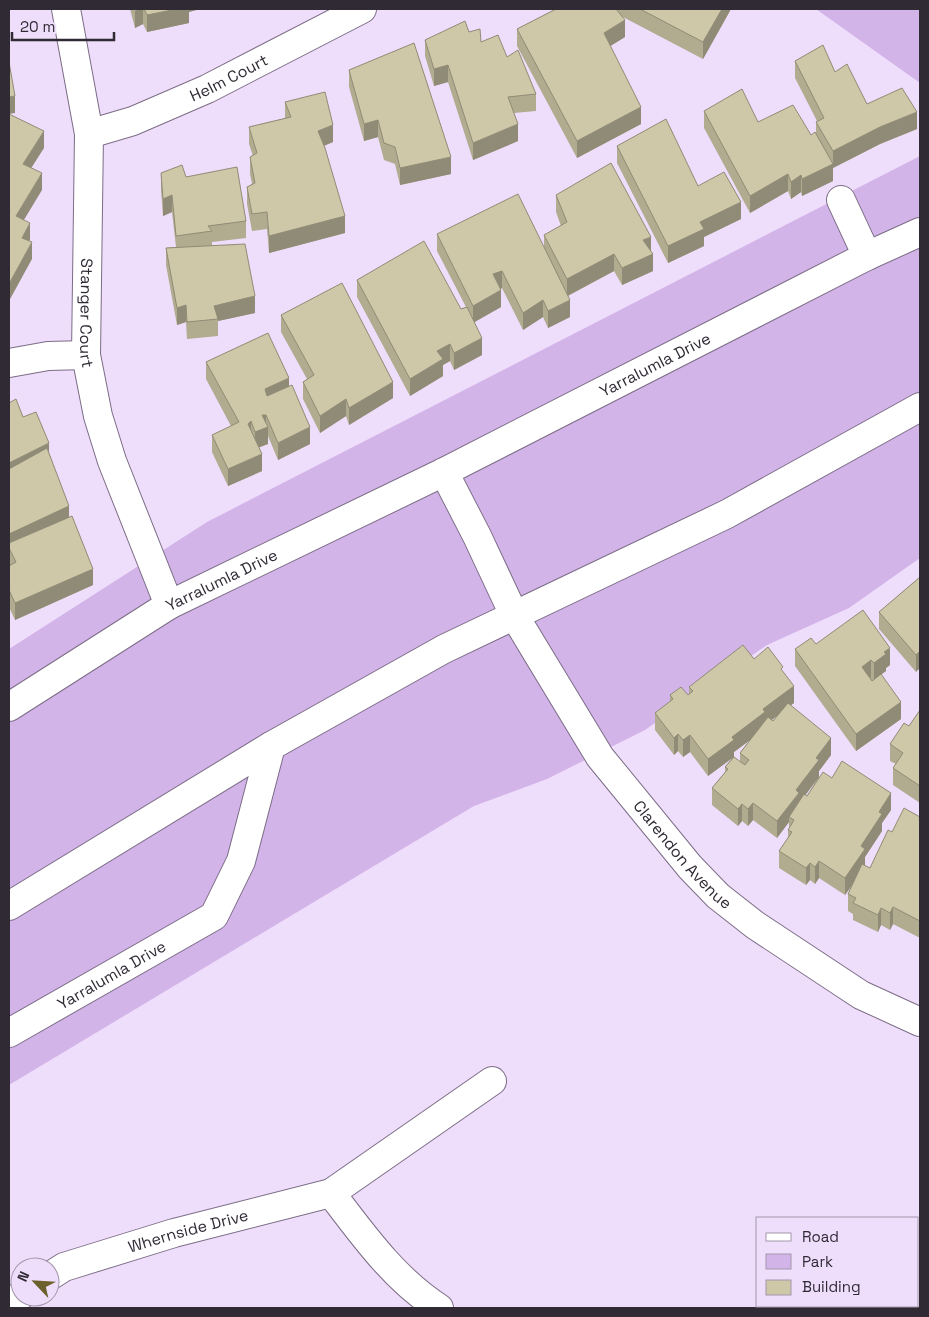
<svg xmlns="http://www.w3.org/2000/svg" width="929" height="1317" font-family="'Space Grotesk',sans-serif">
	<style>
		.green { fill: #d3b4e9 }
		.lines { fill: none; stroke-linecap: round; stroke-linejoin: round }
		.street-casing { stroke: #7c6d86; stroke-width: 30 }
		.secondary-casing { stroke: #7c6d86; stroke-width: 30 }
		.street { stroke: #fff; stroke-width: 28 }
		.secondary { stroke: #fff; stroke-width: 28 }
		.wall { fill: #b1ab90; fill-rule: evenodd }
		.shaded-wall { fill: #908b76 }
		.building { fill: #cec7a8; stroke: #908b76 }
		.labels { text-anchor: middle; stroke-width: 4; stroke-linejoin: round; paint-order: stroke }
		.street-label { font-size: 16px; fill: #302a35; stroke: #efdefb }
	</style>
	<rect width="100%" height="100%" fill="#efdefb"/>
	<!-- green -->
	<g class="green">
		<polygon points="816,9 920,9 920,83"/>
		<polygon points="920,156 920,558 849,608 767,645 645,730 547,779 474,806 9,1085 9,649 207,522"/>
	</g>
	<g class="lines">
		<defs>
			<g id="street">
				<path id="s1" d="M66,9L89,134L86,355L98,416L112,461L169,605"/>
				<path id="s2" d="M89,134L133,121L207,89L362,9"/>
				<polyline points="841,200 867,256"/>
				<polyline points="9,363 48,356 86,355"/>
				<polyline points="444,472 477,536 514,615"/>
				<path id="s3" d="M9,707L169,605L444,472L867,256L920,232"/>
				<path id="s4" d="M9,1033L214,916L241,861L271,746"/>
				<path d="M331,1193C363,1235 394,1279 439,1308"/>
				<path id="s5" d="M50,1276L64,1267L174,1233L331,1193L492,1081"/>
				<polyline points="9,1305 20,1296"/>
			</g>
			<g id="secondary">
				<path id="s6" d="M514,615L600,757L690,867L718,896L755,925L861,995L920,1022"/>
				<polyline points="9,906 271,746 444,649 727,514 920,407"/>
			</g>
		</defs>
		<!-- street casing -->
		<use href="#street" class="street-casing"/>
		<!-- secondary casing -->
		<use href="#secondary" class="secondary-casing"/>
		<!-- street -->
		<use href="#street" class="street"/>
		<!-- secondary -->
		<use href="#secondary" class="secondary"/>
	</g>
	<!-- wall -->
	<g class="wall">
		<polygon points="130,9 200,9 189,12 189,23 147,32 143,24 135,28"/>
		<polygon points="556,9 731,9 703,59 621,16 625,37 610,46 641,124 577,158 517,46 517,29"/>
		<polygon points="469,32 481,42 507,57 536,94 536,111 514,113 518,141 473,160 448,82 434,86 425,56 425,40"/>
		<polygon points="795,61 835,72 867,104 917,129 880,144 833,168 833,181 802,196 801,192 791,199 788,191 750,213 704,128 704,111 758,122 811,135 816,132 816,122 817,121 795,78"/>
		<polygon points="349,70 451,174 400,185 395,164 384,160 378,137 364,141 349,87"/>
		<polygon points="285,102 333,142 324,146 345,233 269,253 267,229 252,231 247,204 247,187 252,184 250,174 250,157 253,156 249,144 249,127 285,118"/>
		<polygon points="617,146 698,186 741,219 704,237 704,246 668,263 617,163"/>
		<polygon points="161,173 186,177 246,221 246,238 212,242 212,246 255,313 218,321 218,336 187,339 186,322 177,325 166,265 166,248 176,247 172,212 163,216 161,190"/>
		<polygon points="556,195 651,250 653,271 622,285 614,271 568,296 570,317 548,328 543,317 523,330 502,288 501,289 501,307 474,322 482,355 454,370 450,361 443,365 443,376 410,396 357,297 357,280 461,309 466,307 437,251 437,234 544,247 544,235 561,226 556,212"/>
		<polygon points="281,315 393,398 349,425 346,416 320,433 303,399 303,382 307,379 281,332"/>
		<polygon points="206,362 289,386 310,444 278,460 268,436 268,444 259,447 262,471 228,486 212,452 212,435 231,426 206,379"/>
		<polygon points="9,403 23,417 49,453 69,517 93,585 15,620 9,607"/>
		<polygon points="920,577 916,672 879,629 879,612"/>
		<polygon points="816,644 890,665 886,668 886,671 881,674 901,719 856,751 795,666 795,649"/>
		<path d="M754,659L783,672L794,703L790,705L831,755L819,771V777L832,778L891,810L882,823V831L865,857V866L870,868L892,832L920,817V938L893,924L890,930L881,925L878,932L853,920V914L848,911V894L854,883L845,895L819,878L815,884L810,880L806,885L779,868V851L788,838V830L789,828V822L777,838L753,820L748,826L742,821L738,826L712,805V788L725,772V767L733,757L708,776L690,752L683,757L678,751L674,755L655,730V713L670,702V695H688L689,694V687ZM778,714L773,721L772,720ZM750,740L740,753V762L734,757V752ZM818,778L807,796L805,795Z"/>
		<polygon points="920,710 920,803 893,785 893,768 896,764 890,761 890,744 909,726"/>
	</g>
	<!-- shaded-wall -->
	<g class="shaded-wall">
		<polygon points="139,9 143,9 143,24 135,28 135,11"/>
		<polygon points="177,9 200,9 189,12 189,23 147,32 147,15"/>
		<polygon points="722,9 731,9 703,59 703,42"/>
		<polygon points="625,20 625,37 604,50 604,33"/>
		<polygon points="448,65 448,82 434,86 434,69"/>
		<polygon points="15,96 15,113 9,114 9,97"/>
		<polygon points="641,107 641,124 577,158 577,141"/>
		<polygon points="917,112 917,129 880,144 833,168 833,151 880,127"/>
		<polygon points="378,120 378,137 364,141 364,124"/>
		<polygon points="518,124 518,141 473,160 473,143"/>
		<polygon points="333,125 333,142 318,148 318,131"/>
		<polygon points="44,131 44,148 23,181 23,164"/>
		<polygon points="451,157 451,174 400,185 400,168"/>
		<polygon points="833,164 833,181 802,196 802,179"/>
		<polygon points="42,173 42,190 16,233 16,216"/>
		<polygon points="788,174 788,191 750,213 750,196"/>
		<polygon points="801,175 801,192 791,199 791,182"/>
		<polygon points="172,195 172,212 163,216 163,199"/>
		<polygon points="741,202 741,219 704,237 704,246 668,263 668,246 700,222"/>
		<polygon points="345,216 345,233 269,253 269,236"/>
		<polygon points="30,223 30,240 22,255 22,238"/>
		<polygon points="651,237 651,254 643,240"/>
		<polygon points="32,242 32,259 9,301 9,284"/>
		<polygon points="614,254 614,271 567,296 567,279"/>
		<polygon points="653,254 653,271 622,285 622,268"/>
		<polygon points="502,271 502,288 493,290 493,274"/>
		<polygon points="501,290 501,307 473,323 473,306"/>
		<polygon points="255,296 255,313 218,321 218,319 214,306"/>
		<polygon points="543,300 543,317 523,330 523,313"/>
		<polygon points="570,300 570,317 548,328 548,311"/>
		<polygon points="186,305 186,322 177,325 177,308"/>
		<polygon points="482,338 482,355 454,370 454,353"/>
		<polygon points="450,344 450,361 443,365 443,376 410,396 410,379 437,351"/>
		<polygon points="289,378 289,395 265,406 265,389"/>
		<polygon points="393,382 393,398 349,425 349,408"/>
		<polygon points="346,399 346,416 320,433 320,416"/>
		<polygon points="262,415 266,415 266,428 268,427 268,444 255,449 255,432"/>
		<polygon points="251,421 251,438 248,424"/>
		<polygon points="310,427 310,444 278,460 278,443"/>
		<polygon points="49,443 49,460 9,480 9,463"/>
		<polygon points="262,454 262,471 228,486 228,469"/>
		<polygon points="69,506 69,523 9,548 9,534"/>
		<polygon points="93,569 93,585 15,620 15,603"/>
		<polygon points="890,648 890,665 886,668 886,671 874,680 874,663 884,652"/>
		<polygon points="920,651 920,668 916,672 916,655"/>
		<polygon points="871,660 871,677 862,684 862,667"/>
		<polygon points="794,686 794,703 765,725 765,729 734,752 734,757 708,776 708,759 763,709"/>
		<polygon points="901,702 901,719 856,751 856,734"/>
		<polygon points="678,734 678,751 674,755 674,738"/>
		<polygon points="690,735 690,752 683,757 683,740"/>
		<polygon points="831,738 831,755 819,771 819,777 789,817 789,822 777,838 777,821 816,758"/>
		<polygon points="891,793 891,810 882,823 882,831 865,857 865,866 845,895 845,878 879,812"/>
		<polygon points="753,803 753,820 748,826 748,809"/>
		<polygon points="742,804 742,821 738,826 738,809"/>
		<polygon points="819,861 819,878 815,884 815,867"/>
		<polygon points="810,863 810,880 806,885 806,868"/>
		<polygon points="893,907 893,924 890,930 890,913"/>
		<polygon points="881,908 881,925 878,932 878,915"/>
	</g>
	<!-- building -->
	<g class="building">
		<polygon points="144,9 177,9 147,15"/>
		<polygon points="556,9 616,9 625,20 604,33 641,107 577,141 517,29"/>
		<polygon points="640,9 722,9 703,42"/>
		<polygon points="465,21 469,32 480,29 481,42 498,35 507,57 518,50 536,94 508,97 518,124 473,143 448,65 434,69 425,40"/>
		<polygon points="414,43 451,157 400,168 395,147 384,143 378,120 364,124 349,70"/>
		<polygon points="823,45 835,72 847,64 867,104 902,88 917,112 880,127 833,151 816,122 824,118 795,61"/>
		<polygon points="9,62 15,96 9,97"/>
		<polygon points="742,89 758,122 793,105 811,135 815,132 833,164 802,179 801,175 791,182 788,174 750,196 704,111"/>
		<polygon points="325,92 333,125 318,131 325,148 345,216 269,236 267,212 252,214 247,187 255,183 250,157 257,153 249,127 291,117 285,102"/>
		<polygon points="9,114 44,131 23,164 42,173 16,216 30,223 22,238 32,242 9,284"/>
		<polygon points="666,119 698,186 724,172 741,202 700,222 704,229 668,246 617,146"/>
		<polygon points="611,163 651,237 643,240 653,254 622,268 614,254 567,279 544,235 567,222 556,195"/>
		<polygon points="182,165 186,177 237,167 246,221 208,226 212,231 176,236 172,195 163,199 161,173"/>
		<polygon points="518,194 570,300 548,311 543,300 523,313 502,271 493,274 501,290 473,306 437,234"/>
		<polygon points="424,241 461,309 467,307 482,338 454,353 450,344 437,351 443,359 410,379 357,280"/>
		<polygon points="245,244 255,296 214,306 218,319 187,322 186,305 177,308 166,248"/>
		<polygon points="342,283 393,382 349,408 346,399 320,416 303,382 314,375 281,315"/>
		<polygon points="268,333 289,378 265,389 267,396 292,385 310,427 278,443 266,415 262,415 268,427 255,432 251,421 248,424 262,454 228,469 212,435 239,422 206,362"/>
		<polygon points="16,399 23,417 36,412 49,443 9,463 9,403"/>
		<polygon points="47,448 69,506 9,534 9,469"/>
		<polygon points="72,516 93,569 15,603 9,590 9,566 16,562 9,548 9,543"/>
		<polygon points="920,577 920,651 916,655 879,612"/>
		<polygon points="863,610 890,648 884,652 886,654 874,663 871,660 862,667 872,681 881,674 901,702 856,734 795,649 811,638 816,644"/>
		<polygon points="743,645 754,659 768,647 783,667 781,669 794,686 763,709 765,712 732,737 734,740 708,759 690,735 683,740 678,734 674,738 655,713 673,699 670,695 681,687 688,695 693,691 689,687"/>
		<polygon points="788,703 831,738 816,758 819,760 796,790 799,793 777,821 753,803 748,809 742,804 738,809 712,788 728,769 725,767 734,757 745,765 749,760 740,753 768,717 773,721"/>
		<polygon points="920,710 920,786 893,768 903,753 890,744 904,723 909,726"/>
		<polygon points="842,761 891,793 879,812 882,814 861,846 865,849 845,878 819,861 815,867 810,863 806,868 779,851 792,832 788,830 794,820 789,817 804,794 807,796 823,772 832,778"/>
		<polygon points="904,808 920,817 920,921 893,907 890,913 881,908 878,915 853,903 856,898 848,894 862,864 870,868 888,830 892,832"/>
	</g>
	<g class="labels">
		<!-- street labels -->
		<g class="street-label">
			<text dy="6" stroke="none"><textPath href="#s2" startOffset="151">Helm Court</textPath></text>
			<text dy="6" stroke="none"><textPath href="#s1" startOffset="306">Stanger Court</textPath></text>
			<text dy="6" stroke="none"><textPath href="#s3" startOffset="732">Yarralumla Drive</textPath></text>
			<text dy="6" stroke="none"><textPath href="#s3" startOffset="248">Yarralumla Drive</textPath></text>
			<text dy="6" stroke="none"><textPath href="#s6" startOffset="294">Clarendon Avenue</textPath></text>
			<text dy="6" stroke="none"><textPath href="#s4" startOffset="118">Yarralumla Drive</textPath></text>
			<text dy="6" stroke="none"><textPath href="#s5" startOffset="146">Whernside Drive</textPath></text>
		</g>
	</g>
	<!-- border -->
	<rect width="929" height="1317" fill="none" stroke="#302a35" stroke-width="20"/>
	<!-- legend -->
	<rect x="756" y="1217" width="162" height="90" fill="#efdefb" stroke="#a396ac"/>
	<rect x="766" y="1233" width="25" height="8" fill="#ffffff" stroke="#a396ac"/>
	<text x="802" y="1242" font-size="15" fill="#302a35">Road</text>
	<rect x="766" y="1254" width="25" height="15" fill="#d3b4e9" stroke="#a396ac"/>
	<text x="802" y="1267" font-size="15" fill="#302a35">Park</text>
	<rect x="766" y="1280" width="25" height="15" fill="#cec7a8" stroke="#a396ac"/>
	<text x="802" y="1292" font-size="15" fill="#302a35">Building</text>
	<!-- north arrow -->
	<g transform="translate(35 1282) rotate(295)"><circle r="24" fill="#efdefb" stroke="#a396ac"/>
	<path d="M0-4L9 19L0 12L-9 19Z" fill="#6c602d"/>
	<text y="-8" font-size="14" font-weight="bold" text-anchor="middle" fill="#302a35">N</text>
	</g>
	<!-- scale -->
	<path d="M12 32v8h102v-8" fill="none" stroke="#302a35" stroke-width="2.5"/>
	<text x="20" y="32" font-size="15" fill="#302a35" stroke="#efdefb" stroke-width="4" paint-order="stroke">20 m</text>
</svg>
